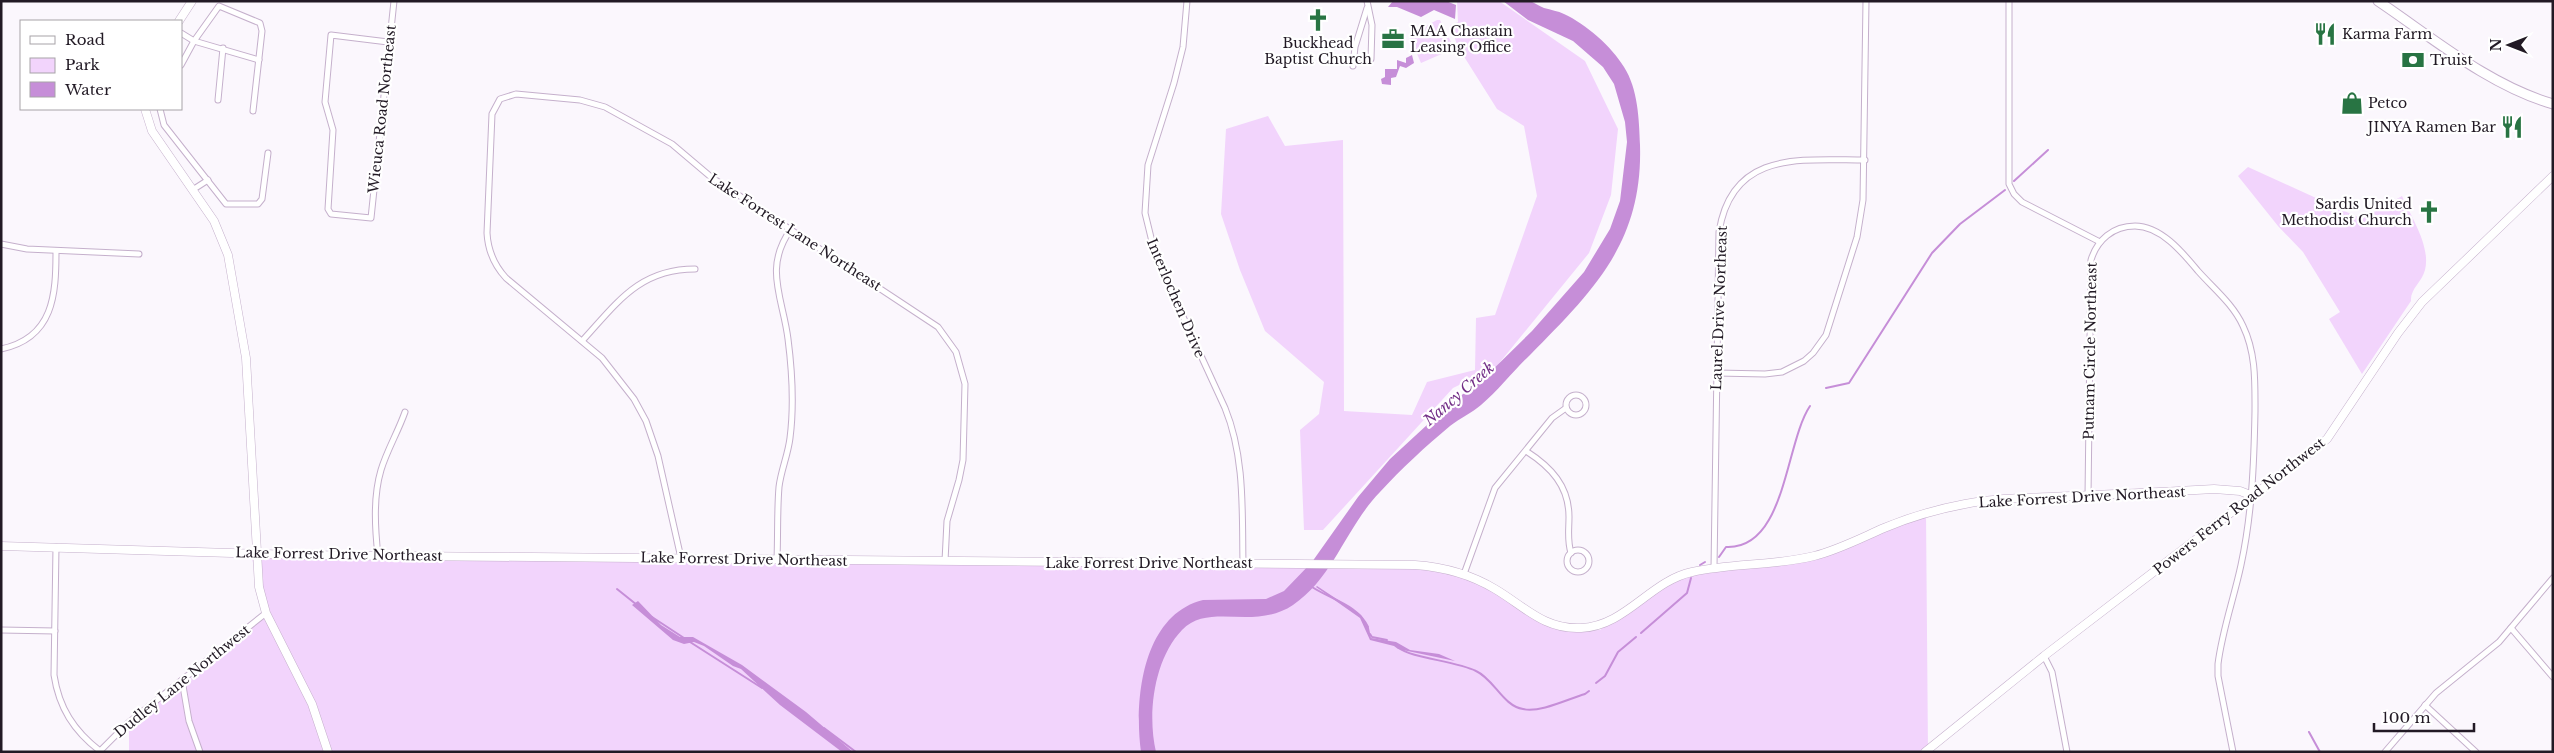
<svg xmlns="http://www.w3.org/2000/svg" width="2554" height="753" font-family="'Libre Baskerville',serif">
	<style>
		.green { fill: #f2d4fc }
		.water { fill: #c68ed8 }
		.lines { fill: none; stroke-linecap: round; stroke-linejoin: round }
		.stream { stroke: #c68ed8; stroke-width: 2 }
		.street-casing { stroke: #c5b0cc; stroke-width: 7 }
		.secondary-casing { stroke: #c5b0cc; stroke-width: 9 }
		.primary-casing { stroke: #c5b0cc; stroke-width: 11 }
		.street { stroke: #fff; stroke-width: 5 }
		.secondary { stroke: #fff; stroke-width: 8 }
		.primary { stroke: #fff; stroke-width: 9 }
		.labels { text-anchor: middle; stroke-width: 4.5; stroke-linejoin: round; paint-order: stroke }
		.poi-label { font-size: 14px; fill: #221a25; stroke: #fff; text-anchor: start }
		.street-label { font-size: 14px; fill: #221a25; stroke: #fff }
		.water-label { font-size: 15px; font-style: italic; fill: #732f87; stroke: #fff }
	</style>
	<rect width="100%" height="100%" fill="#fbf7fd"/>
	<!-- green -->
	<g class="green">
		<polygon points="1457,1 1499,1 1585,61 1618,129 1611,195 1589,253 1496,367 1453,388 1323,530 1304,530 1300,430 1319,414 1324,382 1265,331 1240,270 1221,214 1226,129 1268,116 1285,146 1343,140 1344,411 1412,415 1427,382 1475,370 1476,318 1495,315 1537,196 1524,126 1497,109 1458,47 1450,25 1458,22"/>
		<polygon points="1437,20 1440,20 1453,46 1453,49 1421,63 1409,35"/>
		<path d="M2248,167L2362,219L2402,196C2411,217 2431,246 2425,270C2422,282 2410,289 2411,301L2362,374L2329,319L2340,312L2303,252L2278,226L2238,176Z"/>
		<polygon points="1926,513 1928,752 129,752 129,722 184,682 266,615 251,555 1413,568 1466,571 1514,605 1563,631 1600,630 1668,582 1701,570 1809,559"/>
	</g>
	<!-- water -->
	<g class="water">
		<polygon points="1393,1 1446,1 1456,5 1455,19 1434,10 1421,17 1397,7 1388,7"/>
		<path d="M1503,1C1511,1 1521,0 1529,1C1534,2 1539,6 1544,8C1551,10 1558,11 1564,14C1586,24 1612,47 1624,67C1638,89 1639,119 1640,145C1643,243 1593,291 1530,355C1513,371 1499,390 1481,405C1472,413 1460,418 1450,426C1426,446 1401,469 1380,492C1346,527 1334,577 1293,605C1254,631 1209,602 1182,630C1154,659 1147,714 1156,752H1141C1134,701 1142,615 1203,600L1266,599L1284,591L1312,562L1358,497L1390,459L1453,401L1479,383L1532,331L1584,272L1610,229L1620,201L1627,142L1625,122L1614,84L1603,67L1573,41L1528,20Z"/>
		<polygon points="1412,55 1414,63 1406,68 1400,66 1396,77 1391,78 1391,85 1382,84 1381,79 1385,77 1385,69 1397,69 1397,60 1406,63 1406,58"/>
		<polygon points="1317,586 1361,615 1369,628 1371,638 1396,642 1410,650 1439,654 1455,661 1398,649 1394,646 1370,640 1360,618 1316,587"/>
		<polygon points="638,601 661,625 680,637 693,637 742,665 806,712 853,752 842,752 780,705 741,669 733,666 704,646 694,642 684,644 673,640 632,605"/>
	</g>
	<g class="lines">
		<!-- stream -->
		<g class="stream">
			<polyline points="2014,181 2048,150"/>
			<polyline points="1826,388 1849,383 1932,253 1960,224 2005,190"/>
			<path d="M1719,557L1726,547C1786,550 1785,443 1810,406"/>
			<polyline points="1700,565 1705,562"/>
			<path d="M1312,587C1332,600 1358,605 1368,627"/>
			<polyline points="617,589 637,605"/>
			<polyline points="652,617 684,638"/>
			<polyline points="1641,633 1687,593 1691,578"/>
			<polyline points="1370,634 1372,637 1387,640"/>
			<polyline points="690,642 762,688"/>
			<path d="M1399,648C1411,658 1456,661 1476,671C1494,679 1503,706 1523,709C1540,713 1568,699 1585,694L1589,691"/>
			<polyline points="1596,683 1605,676 1618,652 1636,637"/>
			<polyline points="824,728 856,752"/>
			<polyline points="2309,732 2320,752"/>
		</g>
		<defs>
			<g id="street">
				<path d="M1187,1L1183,47L1174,83L1148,165L1145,213L1156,258L1225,408C1245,457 1242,511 1243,564"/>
				<polyline points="2009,1 2009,184 2014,194 2022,202 2100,242"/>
				<polyline points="181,33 194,41 259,60"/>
				<polyline points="388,42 331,35 325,102 333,130 328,209 331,214 371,218 394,1"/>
				<polyline points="1353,57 1371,59 1372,25 1367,1"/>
				<polyline points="181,65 194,41 219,6 260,23 262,31 253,111"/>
				<polyline points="1353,66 1355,47 1367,8"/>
				<polyline points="218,100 223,48"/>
				<polyline points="160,109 164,125 226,204 258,204 262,199 268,153"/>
				<polyline points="194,189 208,180"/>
				<polyline points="1,244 27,249 139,254"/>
				<path d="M582,341C617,303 639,269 695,269"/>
				<path d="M1,349C54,338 56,294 56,251"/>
				<polyline points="1717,373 1765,374 1782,372 1804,361 1813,353 1826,335 1857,237 1863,200 1866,1"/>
				<circle cx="1576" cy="405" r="10"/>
				<path d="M1526,451C1551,467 1569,486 1569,517C1569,530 1567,540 1571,553"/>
				<path d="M2088,496L2091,260C2097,240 2113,226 2135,226C2161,226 2183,253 2198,271C2214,289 2233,304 2243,326C2256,353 2255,382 2255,411C2254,464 2252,514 2241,565C2234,598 2222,631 2218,664V676L2233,752"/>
				<path d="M56,547L54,675C59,708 74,731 100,751"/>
				<circle cx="1578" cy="561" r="11"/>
				<path d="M378,556C375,528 373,497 381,470C387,450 398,432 405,412"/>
				<path d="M681,558L658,456L646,421L634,399L602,358L506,278C494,265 488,251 487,233L492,114L500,99L516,94L580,100L605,107L672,144L711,177L938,327L956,352L965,384L963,460L959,480L947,521L945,561"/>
				<path d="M777,559C778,535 777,511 779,487C781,470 788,455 790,438C794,407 792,370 788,339C783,298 763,268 791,229"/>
				<path d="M1714,568L1719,232C1732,150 1801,160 1865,160"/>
				<polyline points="1464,574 1495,488 1552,418 1566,408"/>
				<polyline points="2511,628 2553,677"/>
				<polyline points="1,630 55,631"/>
				<polyline points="2044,656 2052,672 2067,752"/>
				<polyline points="182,680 189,721 200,752"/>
				<polyline points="2425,705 2476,752"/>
				<polyline points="99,752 128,723 266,613"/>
				<polyline points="2385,752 2436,693 2499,642 2553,578"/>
			</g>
			<g id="secondary">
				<polyline points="179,21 192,1"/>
				<polyline points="145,109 152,131 214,221 228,255 246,358 259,587 266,613 312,704 328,752"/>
				<path d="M1,546L299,555L1415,565C1443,567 1470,574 1495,589C1524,606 1544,630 1581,628C1626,626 1650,581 1692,572C1732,563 1774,566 1814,556C1838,550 1861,538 1884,528C1910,517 1938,509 1965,504C2000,497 2036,498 2071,496C2119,494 2166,492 2214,489L2240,491L2253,496"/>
				<polyline points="1925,752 2044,656 2327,439 2398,333 2422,302 2553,176"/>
			</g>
			<path id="primary" d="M2378,1C2433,38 2488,85 2553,104"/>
		</defs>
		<!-- street casing -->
		<use href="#street" class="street-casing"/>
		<!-- secondary casing -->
		<use href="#secondary" class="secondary-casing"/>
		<!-- primary casing -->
		<use href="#primary" class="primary-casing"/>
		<!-- street -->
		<use href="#street" class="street"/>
		<!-- secondary -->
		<use href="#secondary" class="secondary"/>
		<!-- primary -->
		<use href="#primary" class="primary"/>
	</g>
	<!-- icons -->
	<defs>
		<symbol id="church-bare" viewBox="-9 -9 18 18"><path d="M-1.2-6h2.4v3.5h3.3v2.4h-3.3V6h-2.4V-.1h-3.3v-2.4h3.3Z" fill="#287443" stroke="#fff" stroke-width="2.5" paint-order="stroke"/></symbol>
		<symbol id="restaurant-bare" viewBox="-9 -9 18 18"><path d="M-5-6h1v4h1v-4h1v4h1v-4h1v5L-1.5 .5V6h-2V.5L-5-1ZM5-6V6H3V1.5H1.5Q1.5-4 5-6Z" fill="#287443" stroke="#fff" stroke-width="2.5" paint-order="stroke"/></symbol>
		<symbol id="office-bare" viewBox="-9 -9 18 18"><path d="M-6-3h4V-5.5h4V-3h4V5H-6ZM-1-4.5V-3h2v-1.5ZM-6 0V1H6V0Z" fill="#287443" stroke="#fff" stroke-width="2.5" paint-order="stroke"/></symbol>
		<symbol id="bank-bare" viewBox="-9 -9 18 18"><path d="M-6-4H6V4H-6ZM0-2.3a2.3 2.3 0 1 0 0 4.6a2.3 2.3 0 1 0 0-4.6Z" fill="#287443" stroke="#fff" stroke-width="2.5" paint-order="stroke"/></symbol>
		<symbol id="shop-bare" viewBox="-9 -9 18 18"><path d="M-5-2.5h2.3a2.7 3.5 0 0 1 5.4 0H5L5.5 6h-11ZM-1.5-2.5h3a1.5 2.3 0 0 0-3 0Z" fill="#287443" stroke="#fff" stroke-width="2.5" paint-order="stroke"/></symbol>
	</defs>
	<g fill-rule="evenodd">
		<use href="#church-bare" x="1302" y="4" width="32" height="32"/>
		<use href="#restaurant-bare" x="2309" y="18" width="32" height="32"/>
		<use href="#office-bare" x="1377" y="23" width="32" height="32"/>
		<use href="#bank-bare" x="2397" y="44" width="32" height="32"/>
		<use href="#shop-bare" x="2336" y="87" width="32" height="32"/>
		<use href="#restaurant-bare" x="2496" y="111" width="32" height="32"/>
		<use href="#church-bare" x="2413" y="196" width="32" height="32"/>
	</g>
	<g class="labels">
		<!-- poi labels -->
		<g class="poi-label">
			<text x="1410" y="36">MAA Chastain<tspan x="1410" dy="16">Leasing Office</tspan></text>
			<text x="2342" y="39">Karma Farm</text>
			<text x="1318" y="48" text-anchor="middle">Buckhead<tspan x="1318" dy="16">Baptist Church</tspan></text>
			<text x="2430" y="65">Truist</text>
			<text x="2368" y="108">Petco</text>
			<text x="2496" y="132" text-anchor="end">JINYA Ramen Bar</text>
			<text x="2412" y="209" text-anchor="end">Sardis United<tspan x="2412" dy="16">Methodist Church</tspan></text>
		</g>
		<!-- street labels -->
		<g class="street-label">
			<text transform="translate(382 109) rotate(-84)" y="5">Wieuca Road Northeast</text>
			<text transform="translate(795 232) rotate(33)" y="5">Lake Forrest Lane Northeast</text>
			<text transform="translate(1176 298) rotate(67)" y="5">Interlochen Drive</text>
			<text transform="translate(1719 308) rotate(-88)" y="5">Laurel Drive Northeast</text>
			<text transform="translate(2090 351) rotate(-89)" y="5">Putnam Circle Northeast</text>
			<text transform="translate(2082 497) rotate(-3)" y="5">Lake Forrest Drive Northeast</text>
			<text transform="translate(2239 506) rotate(-38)" y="5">Powers Ferry Road Northwest</text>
			<text transform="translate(339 554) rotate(1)" y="5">Lake Forrest Drive Northeast</text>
			<text transform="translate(744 559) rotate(1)" y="5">Lake Forrest Drive Northeast</text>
			<text x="1149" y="568">Lake Forrest Drive Northeast</text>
			<text transform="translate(182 681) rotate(-39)" y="5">Dudley Lane Northwest</text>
		</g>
		<!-- water labels -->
		<g class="water-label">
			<text transform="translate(1459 394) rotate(-41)" y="5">Nancy Creek</text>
		</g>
	</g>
	<!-- border -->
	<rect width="2554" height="753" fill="none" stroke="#221a25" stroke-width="5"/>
	<!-- legend -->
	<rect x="20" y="20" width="162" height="90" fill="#ffffff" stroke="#a7a3a8"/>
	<rect x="30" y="36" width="25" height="8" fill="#ffffff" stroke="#a7a3a8"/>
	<text x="65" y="45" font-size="15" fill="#221a25">Road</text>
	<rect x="30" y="58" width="25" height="15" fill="#f2d4fc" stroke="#a7a3a8"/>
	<text x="65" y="70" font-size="15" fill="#221a25">Park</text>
	<rect x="30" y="82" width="25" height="15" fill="#c68ed8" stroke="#a7a3a8"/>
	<text x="65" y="95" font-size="15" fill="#221a25">Water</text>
	<!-- north arrow -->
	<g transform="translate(2509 45) rotate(270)" stroke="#ffffff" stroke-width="4" paint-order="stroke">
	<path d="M0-4L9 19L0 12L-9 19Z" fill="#221a25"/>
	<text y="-8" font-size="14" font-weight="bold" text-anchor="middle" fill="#221a25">N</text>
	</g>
	<!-- scale -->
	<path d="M2374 723v8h100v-8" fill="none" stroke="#221a25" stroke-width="2.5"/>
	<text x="2382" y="723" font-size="15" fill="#221a25" stroke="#ffffff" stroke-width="4" paint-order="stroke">100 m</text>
</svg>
